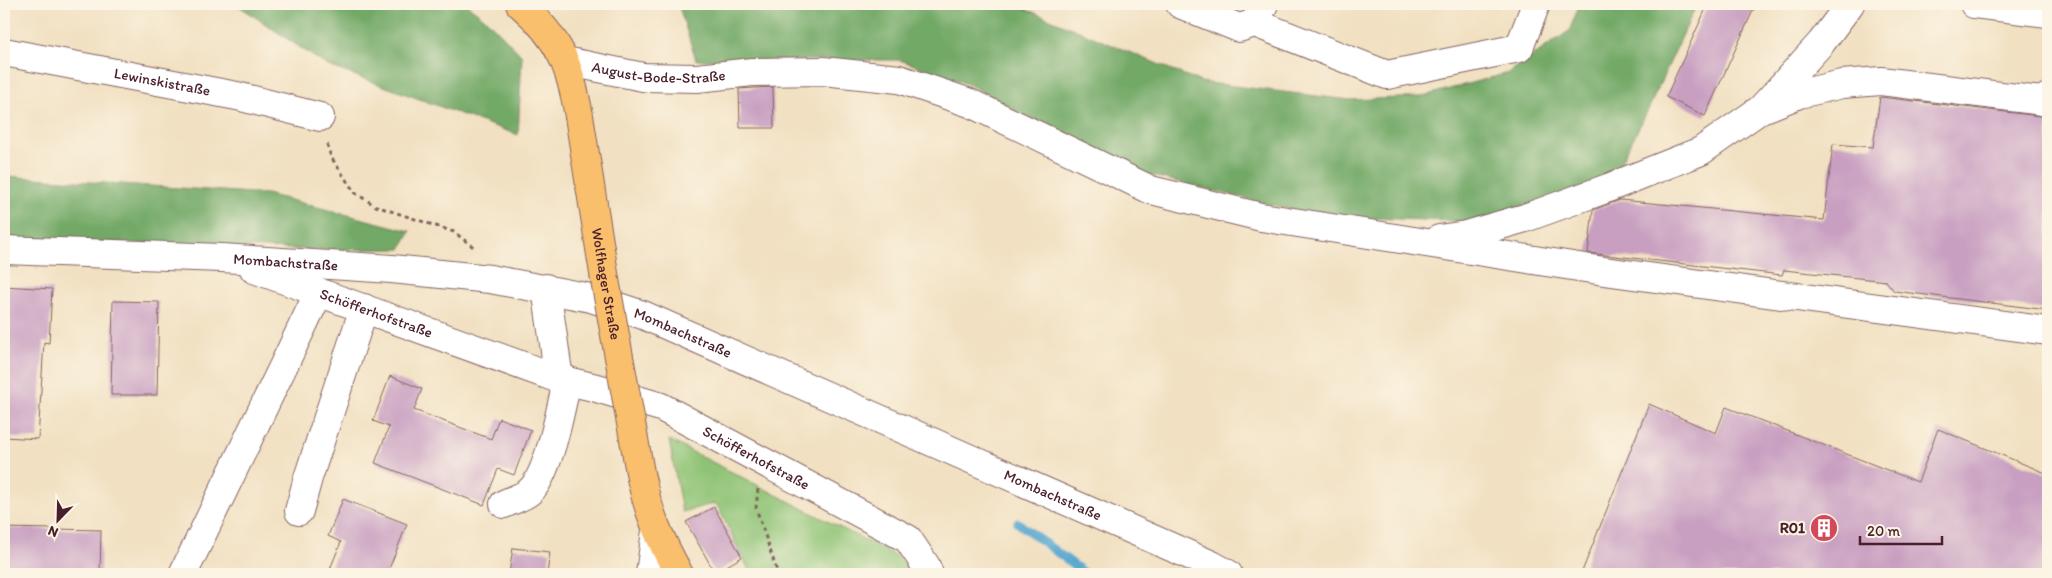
<svg xmlns="http://www.w3.org/2000/svg" width="2052" height="578" font-family="Itim,sans-serif">
	<style>
		.green { fill: #8ec375; stroke: #6c7150 }
		.forest { fill: #72a966; stroke: #5e6448 }
		.lines { fill: none; stroke-linecap: round; stroke-linejoin: round }
		.stream { stroke: #54a6cf; stroke-width: 9 }
		.building { fill: #c89fc1 }
		.minor-casing { stroke: #846360; stroke-width: 30 }
		.major-casing { stroke: #846360; stroke-width: 30 }
		.path { stroke: #846360; stroke-width: 3; stroke-dasharray: 4 4; stroke-linecap: butt }
		.minor { stroke: #fff; stroke-width: 28 }
		.major { stroke: #f9bf6d; stroke-width: 28 }
		.major-bridge-casing { stroke: #846360; stroke-width: 30; stroke-linecap: butt }
		.major-bridge { stroke: #f9bf6d; stroke-width: 28 }
		.labels { text-anchor: middle; stroke-width: 4; stroke-linejoin: round; paint-order: stroke }
		.street-label { font-size: 15px; fill: #4a1f2b; stroke: #fcf5e5 }
		.poi-label { font-size: 15px; font-weight: bold; fill: #4a1f2b; stroke: #fcf5e5; text-anchor: end }
	</style>
	<rect width="100%" height="100%" fill="#fcf5e5"/>
	<filter id="ink" filterUnits="userSpaceOnUse"><feTurbulence type="fractalNoise" baseFrequency=".02" numOctaves="2"/><feDisplacementMap in="SourceGraphic" scale="10" xChannelSelector="R" yChannelSelector="G"/><feConvolveMatrix kernelMatrix="1 2 1 2 8 2 1 2 1" color-interpolation-filters="sRGB"/></filter>
	<filter id="wash" filterUnits="userSpaceOnUse"><feTurbulence type="fractalNoise" baseFrequency=".0096" numOctaves="4" result="noise"/><feDisplacementMap in="SourceGraphic" scale="20" xChannelSelector="R" yChannelSelector="G"/><feGaussianBlur stdDeviation="1.12" result="paint"/><feColorMatrix in="noise" values="0 0 0 0 0 0 0 0 0 0 0 0 0 0 0 0 0 1.4 0 .05"/><feComposite in="paint" operator="in"/></filter>
	<g filter="url(#wash)">
		<rect width="100%" height="100%" fill="#f1e0c1"/>
		<!-- green -->
		<polygon class="green" points="669,440 896,556 909,567 911,574 751,574 716,503 682,512"/>
		<!-- forest -->
		<g class="forest">
			<polygon points="236,4 466,4 488,21 522,56 518,135 326,65"/>
			<polygon points="678,4 1014,4 1201,82 1350,100 1420,97 1508,73 1569,31 1580,4 1697,4 1647,112 1613,177 1476,222 1317,216 1121,168 970,85 900,60 696,60"/>
			<polygon points="4,176 267,194 410,231 401,249 316,250 4,238"/>
		</g>
		<g class="lines">
			<!-- stream -->
			<polyline class="stream" points="1018,523 1086,574"/>
		</g>
		<g id="blocks">
			<!-- building -->
			<g class="building">
				<polygon points="1708,4 1756,4 1705,116 1666,97"/>
				<polygon points="773,87 774,128 740,128 739,89"/>
				<polygon points="1880,97 2040,116 2048,115 2048,310 1894,291 1886,281 1784,270 1782,275 1588,253 1593,210 1620,200 1824,220 1833,144 1873,147"/>
				<polygon points="4,286 52,289 49,343 44,342 38,439 4,437"/>
				<polygon points="113,301 159,302 157,395 111,395"/>
				<polygon points="390,376 422,389 414,410 491,439 499,418 531,430 514,475 498,469 484,505 375,463 389,427 373,421"/>
				<polygon points="1649,404 1716,433 1726,407 1918,482 1938,429 2048,474 2048,574 1581,574"/>
				<polygon points="343,499 407,524 387,574 328,574 341,542 328,536"/>
				<polygon points="714,507 742,557 715,573 686,522"/>
				<polygon points="4,528 101,530 100,574 4,574"/>
				<polygon points="513,548 550,552 547,574 509,574"/>
			</g>
		</g>
	</g>
	<g filter="url(#ink)">
		<use href="#blocks" fill-opacity="0" stroke="#846360" stroke-width="1"/>
		<g class="lines">
			<defs>
				<g id="minor">
					<polyline points="1180,4 1239,28 1255,23"/>
					<polyline points="1264,4 1255,23 1387,75 1519,48 1536,4"/>
					<polyline points="1974,4 2048,13"/>
					<path id="s1" d="M4,52L237,96L320,117"/>
					<path id="s2" d="M565,61L643,77L697,78L752,72L823,71L899,79L970,103L1151,190L1261,217L1604,271L2048,331"/>
					<polyline points="1767,107 1799,94 1842,84 1881,81 2042,101 2048,97"/>
					<polyline points="1439,239 1466,235 1525,218 1608,188 1701,151 1761,109 1821,43 1850,4"/>
					<path id="s3" d="M4,250L222,258L392,269L490,279L591,298L643,315L1212,565L1228,574"/>
					<path id="s4" d="M254,269L559,379L597,388L661,407L908,539L926,566L929,574"/>
					<polyline points="546,288 559,379"/>
					<path d="M504,504C512,500 523,497 529,492C548,477 562,405 567,380"/>
					<polyline points="299,511 308,478 364,308"/>
					<polyline points="183,574 319,292"/>
					<polyline points="650,574 656,531"/>
				</g>
				<g id="major">
					<path d="M520,4C560,39 570,65 579,116"/>
					<path d="M641,478C649,515 661,541 679,574"/>
				</g>
			</defs>
			<!-- minor casing -->
			<use href="#minor" class="minor-casing"/>
			<!-- major casing -->
			<use href="#major" class="major-casing"/>
			<!-- path -->
			<g class="path">
				<polyline points="327,144 331,157 355,193 376,206 454,232 476,249"/>
				<polyline points="758,489 756,508 778,574"/>
			</g>
			<!-- minor -->
			<use href="#minor" class="minor"/>
			<!-- major -->
			<use href="#major" class="major"/>
			<defs>
				<g id="major-bridge">
					<path id="s5" d="M579,116L605,280L641,478"/>
				</g>
			</defs>
			<!-- major-bridge casing -->
			<use href="#major-bridge" class="major-bridge-casing"/>
			<!-- major-bridge -->
			<use href="#major-bridge" class="major-bridge"/>
		</g>
	</g>
	<!-- icons -->
	<defs>
		<symbol id="building-disc" viewBox="-11 -11 22 22"><circle r="9.5" fill="#d1495b" stroke="#fcf5e5"/><path d="M-4-6H4V6H1V3H-1V6H-4ZM-2.5-4.3h1.7v1.8h-1.7ZM.8-4.3h1.7v1.8H.8ZM-2.5-1h1.7V.8h-1.7ZM.8-1h1.7V.8H.8Z" fill="#fff"/></symbol>
	</defs>
	<g fill-rule="evenodd">
		<use href="#building-disc" x="1808" y="512" width="32" height="32"/>
	</g>
	<g class="labels">
		<!-- street labels -->
		<g class="street-label">
			<text dy="5" stroke="none"><textPath href="#s2" startOffset="95">August-Bode-Straße</textPath></text>
			<text dy="5" stroke="none"><textPath href="#s1" startOffset="161">Lewinskistraße</textPath></text>
			<text dy="5" stroke="none"><textPath href="#s3" startOffset="282">Mombachstraße</textPath></text>
			<text dy="5" stroke="none"><textPath href="#s5" startOffset="170">Wolfhager Straße</textPath></text>
			<text dy="5" stroke="none"><textPath href="#s4" startOffset="130">Schöfferhofstraße</textPath></text>
			<text dy="5" stroke="none"><textPath href="#s3" startOffset="688">Mombachstraße</textPath></text>
			<text dy="5" stroke="none"><textPath href="#s4" startOffset="538">Schöfferhofstraße</textPath></text>
			<text dy="5" stroke="none"><textPath href="#s3" startOffset="1092">Mombachstraße</textPath></text>
		</g>
		<!-- poi labels -->
		<g class="poi-label">
			<text x="1805" y="533">R01</text>
		</g>
	</g>
	<!-- margin -->
	<rect width="2052" height="578" fill="none" stroke="#fcf5e5" stroke-width="20"/>
	<!-- north arrow -->
	<g transform="translate(58 520) rotate(203)" stroke="#fcf5e5" stroke-width="4" paint-order="stroke">
	<path d="M0-4L9 19L0 12L-9 19Z" fill="#4a1f2b"/>
	<text y="-8" font-size="14" font-weight="bold" text-anchor="middle" fill="#4a1f2b">N</text>
	</g>
	<!-- scale -->
	<path d="M1860 536v8h82v-8" fill="none" stroke="#4a1f2b" stroke-width="2.5"/>
	<text x="1867" y="536" font-size="15" fill="#4a1f2b" stroke="#fcf5e5" stroke-width="4" paint-order="stroke">20 m</text>
</svg>
